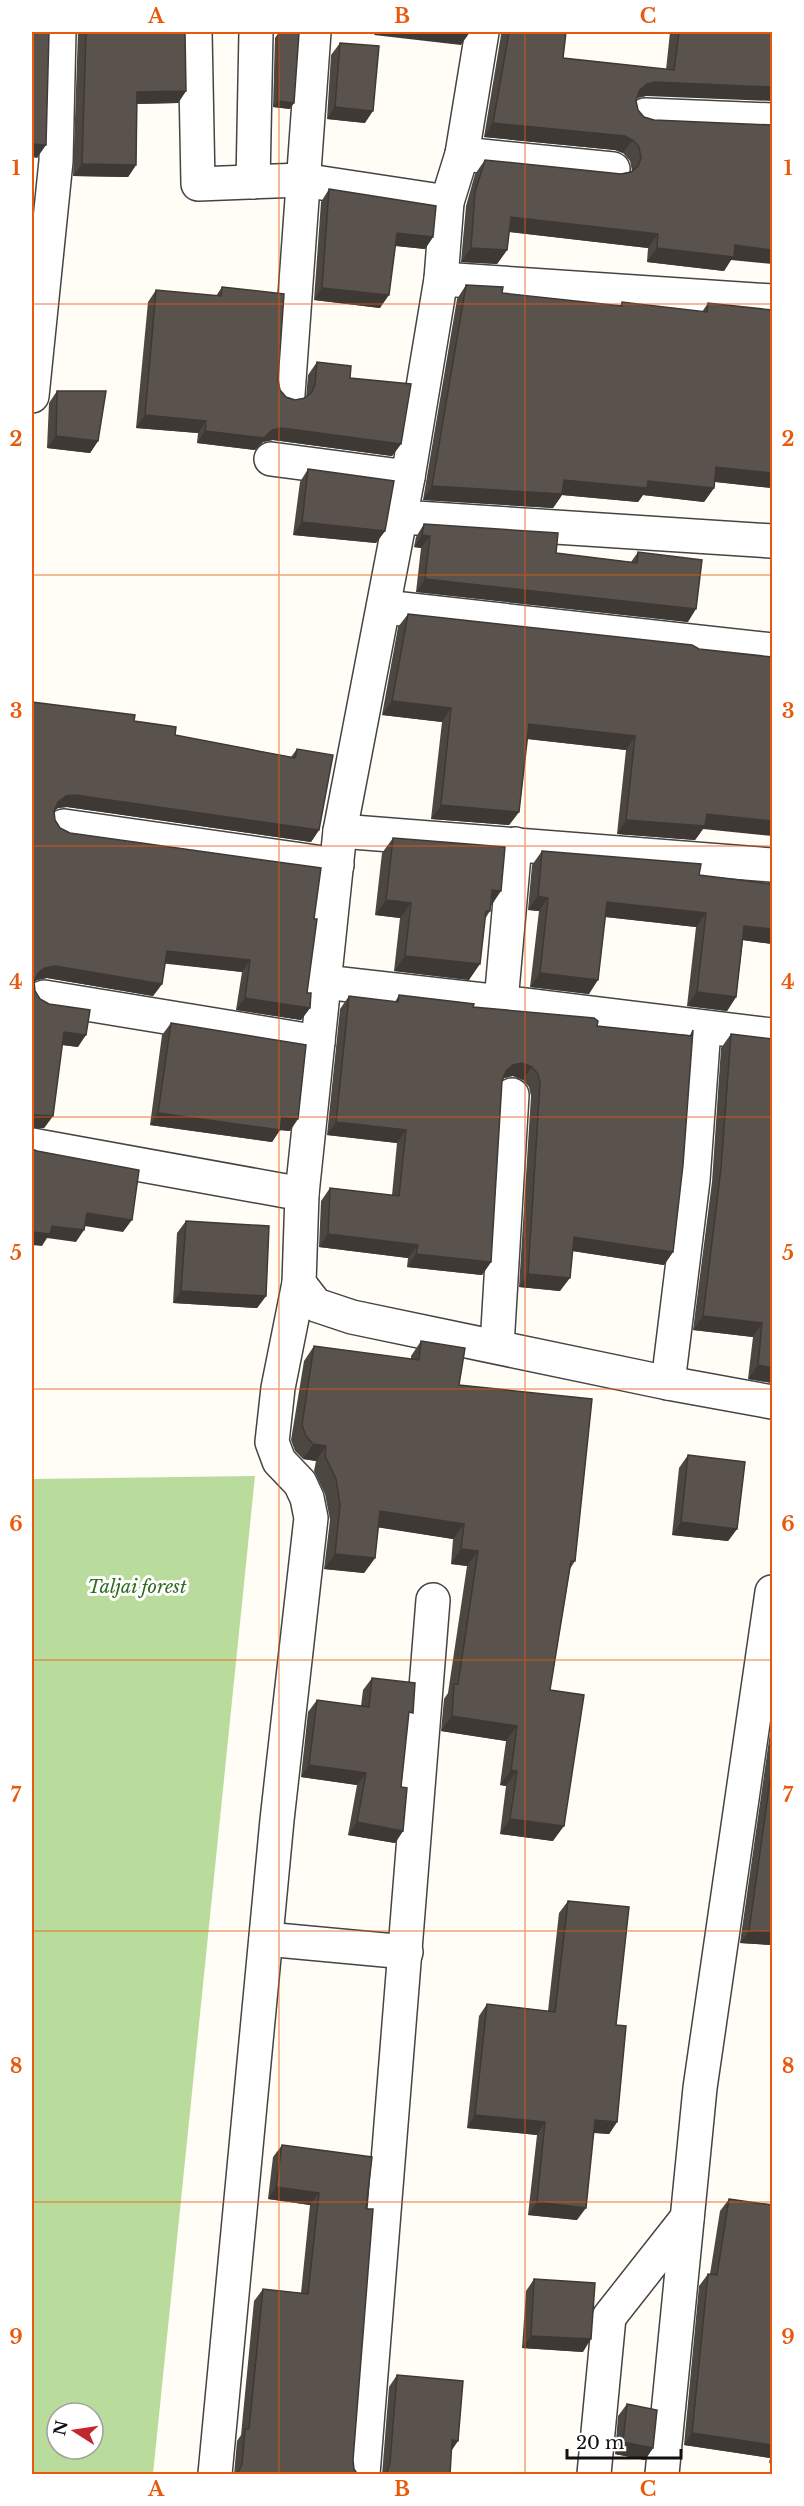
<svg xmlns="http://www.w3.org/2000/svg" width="804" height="2506" font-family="'Libre Baskerville',serif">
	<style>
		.forest { fill: #b9dc9c; fill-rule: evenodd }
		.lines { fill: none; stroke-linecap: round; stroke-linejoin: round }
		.minor-casing { stroke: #444; stroke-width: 36 }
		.minor { stroke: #fff; stroke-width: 33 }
		.wall { fill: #4d4742 }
		.shaded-wall { fill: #3f3936 }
		.building { fill: #5a524d; stroke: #3f3936; stroke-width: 1.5 }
		.grid { fill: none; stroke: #e8590c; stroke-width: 1.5; stroke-opacity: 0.55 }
		.labels { text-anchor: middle; stroke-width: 6; stroke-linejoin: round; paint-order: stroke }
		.park-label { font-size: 18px; font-style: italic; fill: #2f6b1f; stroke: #fff }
		.neatline { fill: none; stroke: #e8590c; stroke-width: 2 }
		.grid-label { font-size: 20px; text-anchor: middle; font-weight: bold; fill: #e8590c }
	</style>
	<rect width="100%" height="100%" fill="#fffdf5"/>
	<!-- forest -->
	<path class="forest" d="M255,1476L153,2474H32V1479ZM57,2413H93V2449H57Z"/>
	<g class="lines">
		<defs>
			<g id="minor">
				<polyline points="195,32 198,184 302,180 447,202"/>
				<polyline points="482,32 462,154 447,202 441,279 408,477 340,831 302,1194 299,1283 316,1305 352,1317 668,1383 772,1402"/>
				<polyline points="645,115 772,120"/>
				<polyline points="462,154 613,169"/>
				<polyline points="253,182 256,32"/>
				<polyline points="441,279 772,301"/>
				<polyline points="288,394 314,32"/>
				<polyline points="32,396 56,161 59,32"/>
				<polyline points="271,459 408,477"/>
				<polyline points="401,517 772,541"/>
				<polyline points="384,607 772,650"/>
				<polyline points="64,826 337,865"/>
				<polyline points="340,831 772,865"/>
				<polyline points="515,844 501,1002 772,1035"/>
				<polyline points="324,982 501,1002"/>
				<polyline points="44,997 318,1042"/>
				<polyline points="32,1145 302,1194"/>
				<polyline points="497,1346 512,1095"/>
				<polyline points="668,1383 693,1180 704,1028"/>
				<polyline points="266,1939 406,1952"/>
				<polyline points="215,2474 277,1820 311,1518 307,1498 300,1483 279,1461 272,1442 278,1388 299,1283"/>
				<polyline points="363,2474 433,1600"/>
				<polyline points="594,2474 609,2317 687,2218"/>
				<polyline points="662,2474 700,2088 772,1592"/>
			</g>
		</defs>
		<!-- minor casing -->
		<use href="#minor" class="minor-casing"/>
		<!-- minor -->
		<use href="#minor" class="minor"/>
	</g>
	<!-- wall -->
	<g class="wall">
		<polygon points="78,32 185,32 186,91 178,103 137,104 136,165 128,177 73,176"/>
		<polygon points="279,32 290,109 273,107 275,38"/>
		<polygon points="500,32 566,32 563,58 666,70 670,32 772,32 646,96 637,98 636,101 638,110 731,260 724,271 647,262 648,248 509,232 507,250 497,264 461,262 466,206 475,174 485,160 621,174 632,171 630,161 623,153 615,150 484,137 501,35"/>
		<polygon points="340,43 365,123 327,119 331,55"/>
		<polygon points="329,189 433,237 425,249 395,246 380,308 314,300 321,202"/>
		<polygon points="466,285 502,293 620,306 622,302 702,312 708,303 772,310 772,488 715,482 714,488 704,502 643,495 638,502 562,495 553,508 423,500 457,299"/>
		<polygon points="222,287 278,380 280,390 286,397 295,400 306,398 308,375 317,362 350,378 401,444 392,456 273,440 263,442 255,450 197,443 198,433 136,428 148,302 156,290 216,296"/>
		<polygon points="57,391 98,441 90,453 47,448 49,403"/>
		<polygon points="308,469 385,531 376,543 293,535 300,482"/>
		<polygon points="424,524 556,553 631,562 638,552 688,622 416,592 421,548 414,547 416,537"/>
		<polygon points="408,614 699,649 703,829 695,840 617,834 626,750 527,739 519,812 509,825 431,819 442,722 382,715 398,627"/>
		<polygon points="32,702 134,721 175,735 291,757 297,749 319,830 311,842 67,807 58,808 54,811 55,820 60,828 70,833 314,919 307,993 310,1008 301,1020 236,1010 242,972 165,963 162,984 153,996 47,978 37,980 34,982 35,991 40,999 78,1047 62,1045 53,1116 44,1128 32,1128"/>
		<polygon points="393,838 490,906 490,911 485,919 469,980 394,971 400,918 375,915 382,853"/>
		<polygon points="542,851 699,875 772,884 772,944 743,940 736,997 727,1011 687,1006 696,927 605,917 589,994 530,987 539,911 528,910 532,865"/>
		<polygon points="399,995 597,1026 690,1035 693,1030 673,1252 664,1265 573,1251 560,1291 519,1287 531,1096 529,1087 523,1080 513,1076 504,1078 502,1081 491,1262 482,1275 407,1267 408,1258 319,1247 321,1201 330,1188 392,1195 397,1143 327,1135 340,1009 349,996 395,1002"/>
		<polygon points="171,1023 290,1131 280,1130 272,1142 150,1125 162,1035"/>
		<polygon points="731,1034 772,1039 772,1383 748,1379 753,1337 693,1330 712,1182 721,1048"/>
		<polygon points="186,1221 266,1296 257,1308 173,1303 177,1233"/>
		<polygon points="421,1341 459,1385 575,1561 570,1569 550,1690 553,1841 500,1834 506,1786 500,1785 506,1741 441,1731 444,1699 448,1693 467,1566 451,1564 453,1539 378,1527 375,1558 364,1573 324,1569 330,1520 325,1494 314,1471 316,1461 303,1459 295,1451 291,1440 304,1361 314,1346 411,1359 411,1356"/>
		<polygon points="688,1455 737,1529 728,1541 672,1535 679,1468"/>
		<polygon points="372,1678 408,1719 401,1787 403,1831 395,1843 348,1835 357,1785 301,1777 308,1712 317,1700 361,1706 363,1690"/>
		<polygon points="772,1719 772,1945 740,1943"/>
		<polygon points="568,1901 616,2025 617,2122 609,2134 593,2133 577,2220 528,2215 537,2135 467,2128 479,2016 487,2004 548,2011 559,1913"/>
		<polygon points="282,2145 366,2209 353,2460 354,2469 358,2475 234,2475 237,2441 241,2435 254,2301 263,2289 301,2293 310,2205 268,2199 273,2157"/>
		<polygon points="729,2199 772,2205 772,2464 769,2463 770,2458 684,2445 699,2286 708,2274 710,2274 720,2211"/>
		<polygon points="534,2279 583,2352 522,2348 526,2291"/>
		<polygon points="397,2375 451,2452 450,2475 382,2475 389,2387"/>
		<polygon points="627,2404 653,2448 645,2460 615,2454 618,2416"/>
	</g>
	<!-- shaded-wall -->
	<g class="shaded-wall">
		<polygon points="376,32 470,32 461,45 374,35"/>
		<polygon points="655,82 772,87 772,101 646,96 637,98 639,91 647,84"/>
		<polygon points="186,91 178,103 128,104 137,92"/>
		<polygon points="278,101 294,103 290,109 273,107"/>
		<polygon points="335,107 373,111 365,123 327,119"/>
		<polygon points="493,123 625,136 633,140 623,153 615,150 484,137"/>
		<polygon points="32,144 46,145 37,158 32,157"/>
		<polygon points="82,164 136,165 128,177 73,176"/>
		<polygon points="511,217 658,234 648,248 501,231"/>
		<polygon points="397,233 433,237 425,249 388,245"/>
		<polygon points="735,245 772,250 772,264 731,260 724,271 647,262 657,248"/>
		<polygon points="471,248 507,250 497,264 461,262"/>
		<polygon points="322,288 389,295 380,308 314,300"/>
		<polygon points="145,415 206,421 198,433 136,428"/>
		<polygon points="282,428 401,444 392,456 273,440 263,442 255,450 197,443 205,431 272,430"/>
		<polygon points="56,436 98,441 90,453 47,448"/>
		<polygon points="716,467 772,473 772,488 707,481"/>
		<polygon points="564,480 648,481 714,488 704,502 643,495 638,502 562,495 553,508 423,500 432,486"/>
		<polygon points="302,522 385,531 376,543 293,535"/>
		<polygon points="422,535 430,536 421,548 414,547"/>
		<polygon points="425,579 696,609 688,622 416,592"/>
		<polygon points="392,701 451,708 442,722 382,715"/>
		<polygon points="529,724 635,736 626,750 519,738"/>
		<polygon points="75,795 319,830 311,842 67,807 58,808 50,814 58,802 66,796"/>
		<polygon points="441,805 519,812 509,825 431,819"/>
		<polygon points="707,814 772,821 772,836 703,829 695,840 617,834 626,820"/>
		<polygon points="492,890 501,891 491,906"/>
		<polygon points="538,896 548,898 539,911 528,910"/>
		<polygon points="386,900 411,903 400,918 375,915"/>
		<polygon points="607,902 706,913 696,927 597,916"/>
		<polygon points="744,926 772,929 772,944 734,939"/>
		<polygon points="167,951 250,960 242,972 159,963"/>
		<polygon points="405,956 480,964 469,980 394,971"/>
		<polygon points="55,966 162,984 153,996 47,978 37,980 32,984 38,973 45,968"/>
		<polygon points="540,973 598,980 589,994 530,987"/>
		<polygon points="697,992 736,997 727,1011 687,1006"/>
		<polygon points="245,998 310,1008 301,1020 236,1010"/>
		<polygon points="64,1032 86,1035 78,1047 55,1044"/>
		<polygon points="522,1063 532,1067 523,1080 513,1076 504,1078 497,1084 506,1071 513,1065"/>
		<polygon points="158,1113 282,1117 298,1119 290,1131 280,1130 272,1142 150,1125"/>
		<polygon points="35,1115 53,1116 44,1128 32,1128 32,1117"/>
		<polygon points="336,1122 406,1130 397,1143 327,1135"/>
		<polygon points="87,1213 132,1220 123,1232 78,1225"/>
		<polygon points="52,1226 84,1230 76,1242 47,1238 42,1246 32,1245 32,1232"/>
		<polygon points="328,1234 418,1245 408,1258 319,1247"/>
		<polygon points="574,1237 673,1252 664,1265 565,1250"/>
		<polygon points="416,1254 491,1262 482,1275 407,1267"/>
		<polygon points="528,1274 570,1278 560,1291 519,1287"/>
		<polygon points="181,1291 266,1296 257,1308 173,1303"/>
		<polygon points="703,1316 762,1323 753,1337 693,1330"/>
		<polygon points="758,1365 772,1368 772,1383 748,1379"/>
		<polygon points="313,1444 326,1446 316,1461 303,1459"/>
		<polygon points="380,1511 464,1524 453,1539 369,1526"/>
		<polygon points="681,1522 737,1529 728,1541 672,1535"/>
		<polygon points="461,1549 478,1551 467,1566 451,1564"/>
		<polygon points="335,1554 375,1558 364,1573 324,1569"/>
		<polygon points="452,1716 517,1726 506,1741 441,1731"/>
		<polygon points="309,1765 366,1773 357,1785 301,1777"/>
		<polygon points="511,1770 517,1771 506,1786 500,1785"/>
		<polygon points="510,1819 564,1826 553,1841 500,1834"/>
		<polygon points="357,1822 403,1831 395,1843 348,1835"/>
		<polygon points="749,1931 772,1932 772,1945 740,1943"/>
		<polygon points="475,2115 545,2122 537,2135 467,2128"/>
		<polygon points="595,2120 617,2122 609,2134 586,2132"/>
		<polygon points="276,2187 319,2193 310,2205 268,2199"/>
		<polygon points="537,2202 586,2208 577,2220 528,2215"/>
		<polygon points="531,2336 591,2339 583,2352 522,2348"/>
		<polygon points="692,2433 772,2445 772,2454 770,2458 684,2445"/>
		<polygon points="452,2440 458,2441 450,2453"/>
		<polygon points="623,2442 653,2448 645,2460 615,2454"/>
	</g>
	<!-- building -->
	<g class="building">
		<polygon points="32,32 49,32 46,145 32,144"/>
		<polygon points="86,32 185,32 186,91 137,92 136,165 82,164"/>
		<polygon points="279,32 299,33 294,103 278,101"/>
		<polygon points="509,32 566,32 563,58 674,70 679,32 772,32 772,87 655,82 647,84 639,91 636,101 638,110 644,117 654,120 772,125 772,250 735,245 734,257 657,248 658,234 511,217 507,250 471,248 475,192 485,160 621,174 631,172 638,166 641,158 639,147 633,140 625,136 493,123"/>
		<polygon points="340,43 379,46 373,111 335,107"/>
		<polygon points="329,189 436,206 433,237 397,233 389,295 322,288"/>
		<polygon points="466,285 503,287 502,293 622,306 622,302 707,312 708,303 772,310 772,473 716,467 714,488 648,481 647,488 564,480 562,494 432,486"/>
		<polygon points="222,287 284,294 278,380 280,390 286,397 295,400 305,398 312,392 315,384 317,362 351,366 350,378 411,384 401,444 282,428 272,430 264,438 205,431 206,421 145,415 156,290 221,296"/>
		<polygon points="57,391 106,391 98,441 56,436"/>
		<polygon points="308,469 394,481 385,531 302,522"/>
		<polygon points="424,524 558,533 556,553 637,563 638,552 702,560 696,609 425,579 430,536 422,535"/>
		<polygon points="408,614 692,645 699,649 772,657 772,821 707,814 705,826 626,820 635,736 529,724 519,812 441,805 451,708 392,701"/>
		<polygon points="32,702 135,715 134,721 176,727 175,735 295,758 297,749 333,755 319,830 75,795 66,796 58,802 54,811 55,820 60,828 70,833 321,868 314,919 317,919 307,993 311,993 310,1008 245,998 250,960 167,951 162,984 55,966 45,968 38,973 34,981 35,991 40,999 49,1004 90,1010 86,1035 64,1032 53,1116 35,1115 32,1117"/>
		<polygon points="393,838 505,847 501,891 492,890 490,911 486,911 480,964 405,956 411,903 386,900"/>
		<polygon points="542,851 701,864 699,875 772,884 772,929 744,926 736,997 697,992 706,913 607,902 598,980 540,973 548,898 538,896"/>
		<polygon points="399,995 474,1004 473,1007 594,1018 598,1021 597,1026 691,1036 693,1030 683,1165 673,1252 574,1237 570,1278 528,1274 540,1083 538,1074 532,1067 522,1063 513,1065 506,1071 502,1081 491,1262 416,1254 418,1245 328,1234 330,1188 399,1196 406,1130 336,1122 349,996 398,1002"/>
		<polygon points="171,1023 306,1045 298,1119 282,1117 280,1130 158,1113"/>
		<polygon points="731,1034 772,1039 772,1368 758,1365 762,1323 703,1316 721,1168"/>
		<polygon points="32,1149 37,1151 139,1170 132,1220 87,1213 84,1230 52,1226 50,1234 32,1232"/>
		<polygon points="186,1221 269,1226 266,1296 181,1291"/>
		<polygon points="421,1341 465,1348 459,1385 592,1399 575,1561 571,1561 550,1690 584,1695 564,1826 510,1819 517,1771 511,1770 517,1726 452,1716 454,1684 458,1684 478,1551 461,1549 464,1524 380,1511 375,1558 335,1554 340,1505 336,1479 325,1456 326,1446 313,1444 306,1436 302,1425 314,1346 419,1360"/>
		<polygon points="688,1455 745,1462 737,1529 681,1522"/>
		<polygon points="372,1678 415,1683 413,1713 409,1712 401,1787 407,1788 403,1831 357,1822 366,1773 309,1765 317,1700 369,1707"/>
		<polygon points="772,1766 772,1932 749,1931"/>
		<polygon points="568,1901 629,1907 616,2025 626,2026 617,2122 595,2120 586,2208 537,2202 545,2122 475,2115 487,2004 555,2012"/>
		<polygon points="282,2145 372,2157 366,2209 373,2209 353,2460 354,2469 358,2475 237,2475 238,2473 242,2464 245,2429 249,2429 263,2289 308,2294 319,2193 276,2187"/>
		<polygon points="729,2199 772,2205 772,2445 692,2433 708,2274 717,2275"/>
		<polygon points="534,2279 595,2283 591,2339 531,2336"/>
		<polygon points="397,2375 463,2381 458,2441 452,2440 450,2475 384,2475 387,2472 390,2463"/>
		<polygon points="627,2404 657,2410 653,2448 623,2442"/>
	</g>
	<!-- grid -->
	<path class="grid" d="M279,32V2474M525,32V2474M32,304H772M32,575H772M32,846H772M32,1117H772M32,1389H772M32,1660H772M32,1931H772M32,2202H772"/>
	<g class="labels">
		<!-- park labels -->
		<g class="park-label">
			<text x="137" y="1593">Taljai forest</text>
		</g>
	</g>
	<!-- border -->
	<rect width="804" height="2506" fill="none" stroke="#ffffff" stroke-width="66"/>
	<!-- north arrow -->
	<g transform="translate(75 2431) rotate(282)"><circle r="28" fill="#ffffff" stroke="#a0a0a0" stroke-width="1.5"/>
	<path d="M0-4.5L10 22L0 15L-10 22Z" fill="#c4262e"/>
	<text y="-9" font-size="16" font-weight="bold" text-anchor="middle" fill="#111111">N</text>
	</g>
	<!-- scale -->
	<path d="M567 2449v9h114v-9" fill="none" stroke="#111111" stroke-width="3"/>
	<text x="576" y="2449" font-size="18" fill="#111111" stroke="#ffffff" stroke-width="4.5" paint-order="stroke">20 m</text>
	<rect x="33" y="33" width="738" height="2440" class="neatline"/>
	<g class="grid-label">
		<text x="156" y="23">A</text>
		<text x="402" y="23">B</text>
		<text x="648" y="23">C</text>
		<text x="16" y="175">1</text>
		<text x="788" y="175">1</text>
		<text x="16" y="446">2</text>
		<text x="788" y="446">2</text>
		<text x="16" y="718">3</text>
		<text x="788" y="718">3</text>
		<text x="16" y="989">4</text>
		<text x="788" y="989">4</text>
		<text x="16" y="1260">5</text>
		<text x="788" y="1260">5</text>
		<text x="16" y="1531">6</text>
		<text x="788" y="1531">6</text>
		<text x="16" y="1802">7</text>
		<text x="788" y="1802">7</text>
		<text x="16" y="2073">8</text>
		<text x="788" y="2073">8</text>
		<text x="16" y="2344">9</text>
		<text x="788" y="2344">9</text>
		<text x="156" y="2496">A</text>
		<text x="402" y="2496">B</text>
		<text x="648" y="2496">C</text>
	</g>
</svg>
